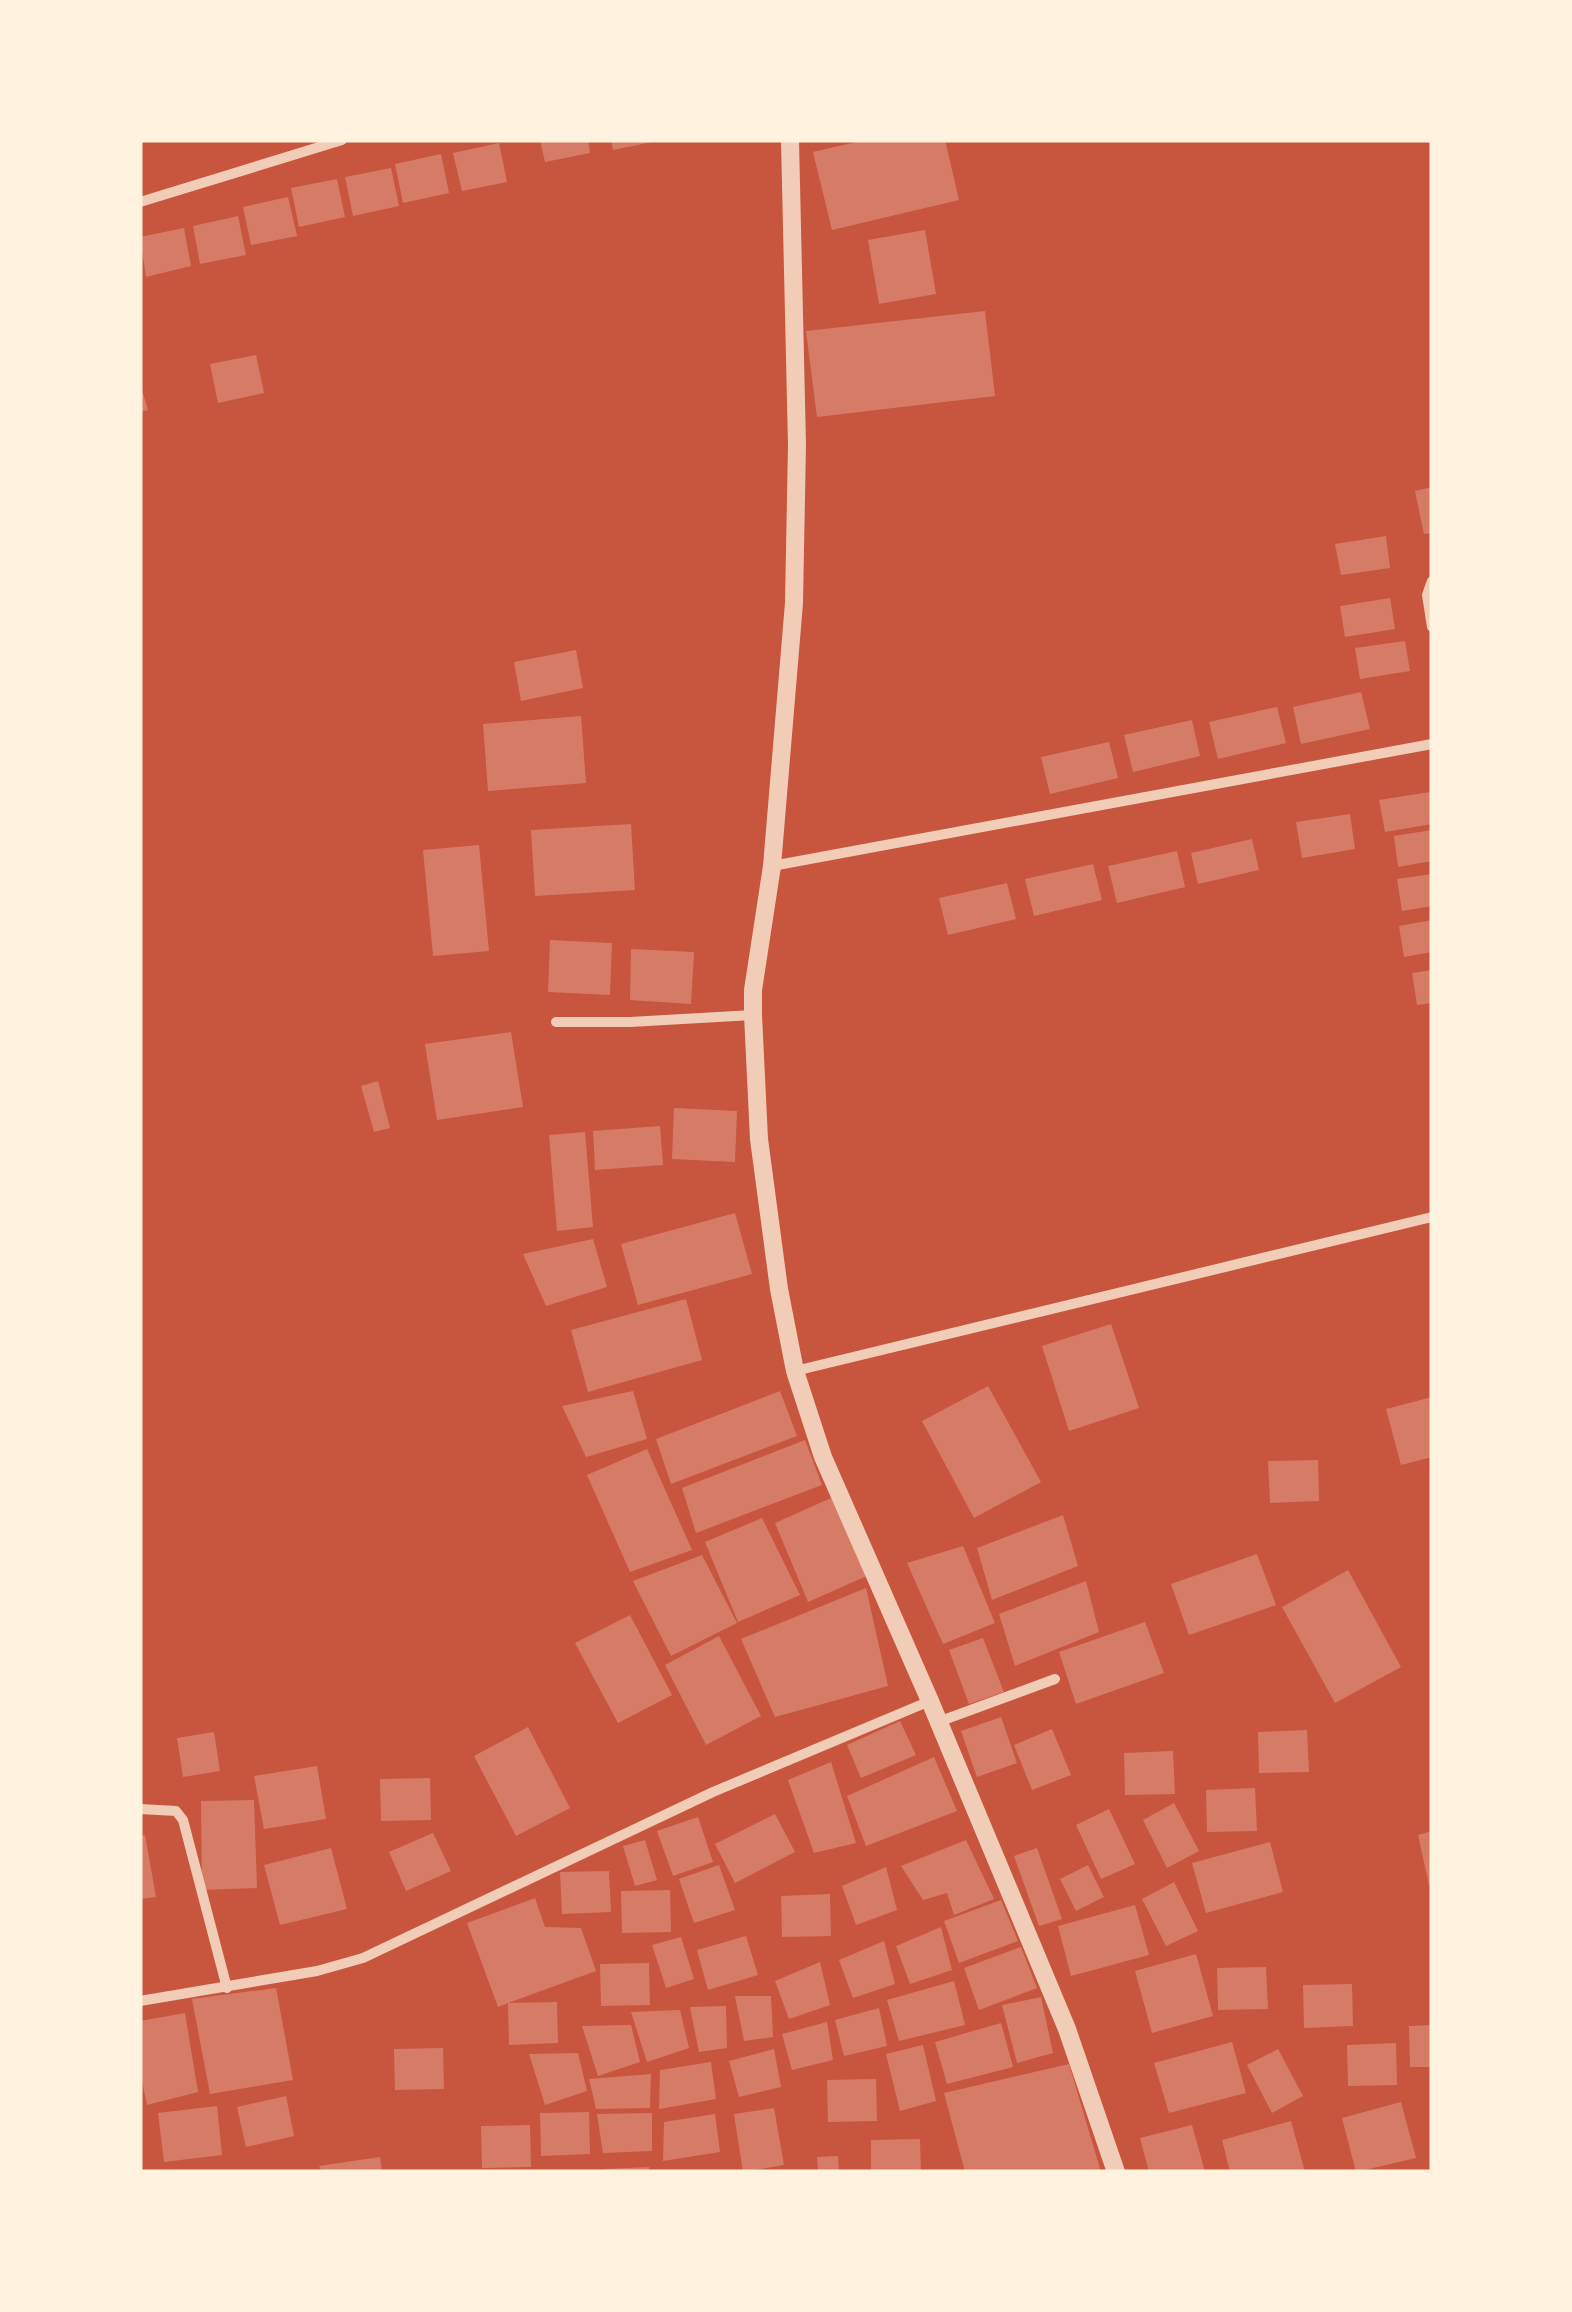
<svg xmlns="http://www.w3.org/2000/svg" width="1572" height="2312" font-family="Karla,sans-serif">
	<style>
		.building { fill: #d67c66 }
		.lines { fill: none; stroke-linecap: round; stroke-linejoin: round }
		.minor { stroke: #f1ccb7; stroke-width: 10 }
		.tertiary { stroke: #f1ccb7; stroke-width: 18 }
	</style>
	<rect width="100%" height="100%" fill="#c8553d"/>
	<!-- building -->
	<g class="building">
		<polygon points="540,140 588,140 590,153 545,162"/>
		<polygon points="611,140 652,140 652,142 613,150"/>
		<polygon points="865,140 945,140 959,200 832,230 813,152"/>
		<polygon points="499,143 507,182 462,191 453,153"/>
		<polygon points="441,154 449,193 403,203 395,164"/>
		<polygon points="391,168 399,206 353,216 345,177"/>
		<polygon points="337,179 345,217 299,227 291,188"/>
		<polygon points="288,197 297,236 251,245 243,207"/>
		<polygon points="238,216 246,255 200,264 193,226"/>
		<polygon points="184,228 191,266 146,277 140,237"/>
		<polygon points="925,230 936,294 879,304 868,240"/>
		<polygon points="985,311 995,396 817,417 806,331"/>
		<polygon points="256,355 264,393 218,403 210,364"/>
		<polygon points="140,383 148,410 140,412"/>
		<polygon points="1432,487 1432,533 1424,534 1415,491"/>
		<polygon points="1386,536 1390,568 1341,575 1335,544"/>
		<polygon points="1390,598 1395,629 1345,637 1340,606"/>
		<polygon points="1405,641 1410,671 1360,679 1355,648"/>
		<polygon points="576,650 583,688 521,701 514,662"/>
		<polygon points="1361,692 1370,729 1301,744 1293,707"/>
		<polygon points="1277,707 1286,743 1218,759 1209,722"/>
		<polygon points="581,716 586,783 488,791 483,724"/>
		<polygon points="1192,720 1200,756 1133,772 1124,735"/>
		<polygon points="1109,742 1118,778 1050,794 1041,757"/>
		<polygon points="1430,792 1432,824 1385,832 1379,800"/>
		<polygon points="1350,814 1355,849 1302,858 1296,822"/>
		<polygon points="631,824 635,890 535,896 531,830"/>
		<polygon points="1432,830 1432,861 1398,867 1394,836"/>
		<polygon points="1252,839 1259,870 1198,884 1191,853"/>
		<polygon points="479,845 489,951 433,956 423,850"/>
		<polygon points="1177,851 1185,887 1117,903 1108,866"/>
		<polygon points="1093,864 1102,900 1034,916 1025,879"/>
		<polygon points="1432,874 1432,906 1402,911 1397,879"/>
		<polygon points="1007,883 1016,919 948,935 939,898"/>
		<polygon points="1432,920 1432,952 1404,957 1399,926"/>
		<polygon points="550,940 612,943 610,995 548,992"/>
		<polygon points="631,949 694,952 691,1004 630,1000"/>
		<polygon points="1432,970 1432,1003 1417,1005 1412,973"/>
		<polygon points="511,1032 523,1107 437,1120 425,1044"/>
		<polygon points="378,1081 390,1128 374,1132 361,1086"/>
		<polygon points="674,1108 737,1111 735,1162 672,1159"/>
		<polygon points="660,1126 663,1165 595,1170 593,1131"/>
		<polygon points="585,1132 593,1227 557,1231 549,1135"/>
		<polygon points="735,1213 752,1274 638,1305 621,1244"/>
		<polygon points="593,1239 607,1287 546,1306 523,1254"/>
		<polygon points="686,1299 702,1360 588,1392 571,1330"/>
		<polygon points="1111,1324 1139,1408 1069,1431 1042,1346"/>
		<polygon points="988,1386 1041,1482 974,1518 922,1421"/>
		<polygon points="633,1391 647,1439 586,1457 562,1406"/>
		<polygon points="780,1391 797,1436 671,1484 656,1439"/>
		<polygon points="1432,1397 1432,1457 1401,1465 1386,1409"/>
		<polygon points="805,1440 822,1485 696,1533 682,1488"/>
		<polygon points="647,1449 692,1550 630,1572 587,1475"/>
		<polygon points="1318,1460 1319,1501 1270,1503 1268,1461"/>
		<polygon points="831,1498 869,1575 808,1602 775,1523"/>
		<polygon points="1063,1515 1078,1566 992,1600 977,1548"/>
		<polygon points="762,1518 800,1595 738,1622 705,1542"/>
		<polygon points="963,1546 995,1623 943,1644 907,1563"/>
		<polygon points="1257,1554 1276,1605 1189,1635 1171,1584"/>
		<polygon points="702,1555 737,1623 671,1656 633,1581"/>
		<polygon points="1348,1570 1401,1667 1335,1703 1282,1607"/>
		<polygon points="1086,1581 1099,1632 1015,1666 999,1614"/>
		<polygon points="866,1588 888,1686 775,1717 741,1639"/>
		<polygon points="630,1615 672,1695 618,1723 575,1643"/>
		<polygon points="1145,1622 1164,1673 1076,1704 1059,1652"/>
		<polygon points="719,1636 761,1716 706,1745 665,1665"/>
		<polygon points="983,1638 1004,1692 969,1704 949,1650"/>
		<polygon points="1001,1717 1017,1763 977,1777 961,1731"/>
		<polygon points="900,1721 916,1755 861,1778 847,1745"/>
		<polygon points="528,1727 570,1808 516,1836 474,1756"/>
		<polygon points="1052,1729 1071,1775 1032,1790 1014,1745"/>
		<polygon points="1307,1730 1309,1772 1259,1773 1258,1732"/>
		<polygon points="214,1732 220,1771 183,1777 177,1738"/>
		<polygon points="1173,1751 1175,1794 1125,1795 1124,1753"/>
		<polygon points="934,1757 957,1811 866,1846 847,1796"/>
		<polygon points="831,1762 856,1843 814,1853 788,1780"/>
		<polygon points="317,1766 326,1819 264,1829 254,1776"/>
		<polygon points="430,1778 431,1820 381,1821 380,1779"/>
		<polygon points="1255,1788 1257,1831 1207,1832 1206,1790"/>
		<polygon points="254,1800 257,1888 202,1890 201,1801"/>
		<polygon points="1174,1803 1199,1851 1167,1868 1143,1820"/>
		<polygon points="1109,1809 1135,1864 1101,1879 1076,1825"/>
		<polygon points="775,1814 795,1852 735,1883 715,1844"/>
		<polygon points="698,1817 713,1862 673,1876 657,1831"/>
		<polygon points="1432,1831 1432,1889 1430,1889 1418,1835"/>
		<polygon points="433,1833 451,1871 406,1891 389,1852"/>
		<polygon points="145,1835 156,1897 140,1899 140,1836"/>
		<polygon points="645,1840 657,1880 635,1886 623,1846"/>
		<polygon points="966,1840 994,1899 954,1915 947,1893 923,1900 901,1866"/>
		<polygon points="1270,1842 1283,1892 1206,1913 1192,1863"/>
		<polygon points="331,1848 347,1909 280,1925 264,1865"/>
		<polygon points="1037,1848 1062,1919 1039,1926 1014,1856"/>
		<polygon points="719,1865 735,1910 694,1923 679,1879"/>
		<polygon points="1088,1865 1104,1897 1076,1911 1060,1879"/>
		<polygon points="886,1867 897,1910 856,1925 842,1886"/>
		<polygon points="609,1871 611,1912 562,1914 560,1872"/>
		<polygon points="1174,1882 1198,1931 1166,1946 1142,1899"/>
		<polygon points="670,1890 671,1932 622,1933 621,1891"/>
		<polygon points="830,1894 831,1936 782,1937 781,1896"/>
		<polygon points="535,1898 545,1927 581,1928 596,1971 508,2003 557,2002 558,2043 509,2045 508,2003 498,2007 467,1923"/>
		<polygon points="1001,1900 1018,1941 959,1963 944,1921"/>
		<polygon points="1135,1905 1149,1955 1071,1976 1058,1926"/>
		<polygon points="941,1927 952,1970 910,1984 896,1946"/>
		<polygon points="746,1936 758,1975 708,1990 697,1950"/>
		<polygon points="681,1937 694,1979 666,1988 652,1945"/>
		<polygon points="884,1941 895,1984 853,1998 839,1960"/>
		<polygon points="1021,1947 1037,1988 979,2010 964,1968"/>
		<polygon points="1196,1954 1213,2016 1152,2033 1135,1971"/>
		<polygon points="820,1962 830,2005 789,2019 775,1981"/>
		<polygon points="649,1963 650,2005 601,2006 600,1964"/>
		<polygon points="1266,1967 1268,2009 1218,2010 1217,1968"/>
		<polygon points="954,1981 965,2025 899,2041 887,2000"/>
		<polygon points="1352,1984 1353,2026 1304,2028 1303,1985"/>
		<polygon points="276,1988 293,2080 210,2094 192,1999"/>
		<polygon points="735,1996 771,1996 773,2037 744,2041"/>
		<polygon points="1041,1997 1053,2053 1017,2063 1002,2005"/>
		<polygon points="726,2006 727,2048 699,2052 690,2007"/>
		<polygon points="879,2008 887,2046 844,2056 835,2020"/>
		<polygon points="680,2010 689,2048 647,2062 631,2012"/>
		<polygon points="185,2013 198,2092 147,2105 140,2072 140,2021"/>
		<polygon points="827,2022 833,2060 792,2070 782,2034"/>
		<polygon points="1001,2023 1013,2067 947,2084 935,2042"/>
		<polygon points="631,2025 640,2062 598,2076 582,2026"/>
		<polygon points="1432,2025 1432,2067 1410,2067 1409,2026"/>
		<polygon points="1232,2042 1246,2093 1169,2113 1154,2063"/>
		<polygon points="1396,2043 1397,2085 1348,2086 1347,2045"/>
		<polygon points="923,2045 936,2101 900,2111 886,2054"/>
		<polygon points="443,2048 444,2089 395,2090 394,2049"/>
		<polygon points="774,2049 781,2087 739,2097 729,2061"/>
		<polygon points="1278,2049 1303,2096 1272,2113 1247,2065"/>
		<polygon points="578,2053 587,2091 545,2105 529,2054"/>
		<polygon points="711,2062 716,2099 659,2109 660,2070"/>
		<polygon points="1069,2064 1101,2172 965,2172 944,2093"/>
		<polygon points="651,2074 650,2108 596,2109 589,2079"/>
		<polygon points="876,2079 877,2121 828,2122 827,2080"/>
		<polygon points="286,2096 294,2136 246,2147 237,2107"/>
		<polygon points="1401,2102 1416,2158 1356,2172 1342,2118"/>
		<polygon points="217,2106 222,2155 164,2162 158,2113"/>
		<polygon points="774,2108 784,2165 743,2172 734,2114"/>
		<polygon points="589,2112 590,2154 541,2156 540,2113"/>
		<polygon points="652,2113 652,2151 603,2153 597,2114"/>
		<polygon points="715,2114 720,2152 663,2161 664,2122"/>
		<polygon points="1291,2121 1305,2172 1230,2172 1222,2140"/>
		<polygon points="530,2125 531,2167 482,2168 481,2126"/>
		<polygon points="1192,2125 1205,2172 1149,2172 1140,2138"/>
		<polygon points="920,2139 921,2172 871,2172 871,2140"/>
		<polygon points="838,2156 839,2172 818,2172 817,2157"/>
		<polygon points="380,2157 382,2172 322,2172 319,2166"/>
		<polygon points="649,2167 649,2172 604,2172 604,2169"/>
	</g>
	<g class="lines">
		<!-- minor -->
		<g class="minor">
			<polyline points="140,202 342,140"/>
			<polyline points="1432,581 1427,595 1432,627"/>
			<polyline points="772,866 1432,744"/>
			<polyline points="556,1022 630,1022 753,1015"/>
			<polyline points="795,1371 1432,1217"/>
			<polyline points="938,1722 1055,1679"/>
			<polyline points="140,1809 176,1811 183,1820 227,1988"/>
			<polyline points="140,2001 317,1971 363,1958 713,1792 930,1701"/>
		</g>
		<!-- tertiary -->
		<polyline class="tertiary" points="790,140 797,445 794,603 772,866 753,990 753,1015 759,1139 779,1289 795,1371 823,1457 930,1701 1067,2029 1116,2172"/>
	</g>
	<!-- border -->
	<rect width="1572" height="2312" fill="none" stroke="#fff3e0" stroke-width="285"/>
</svg>
